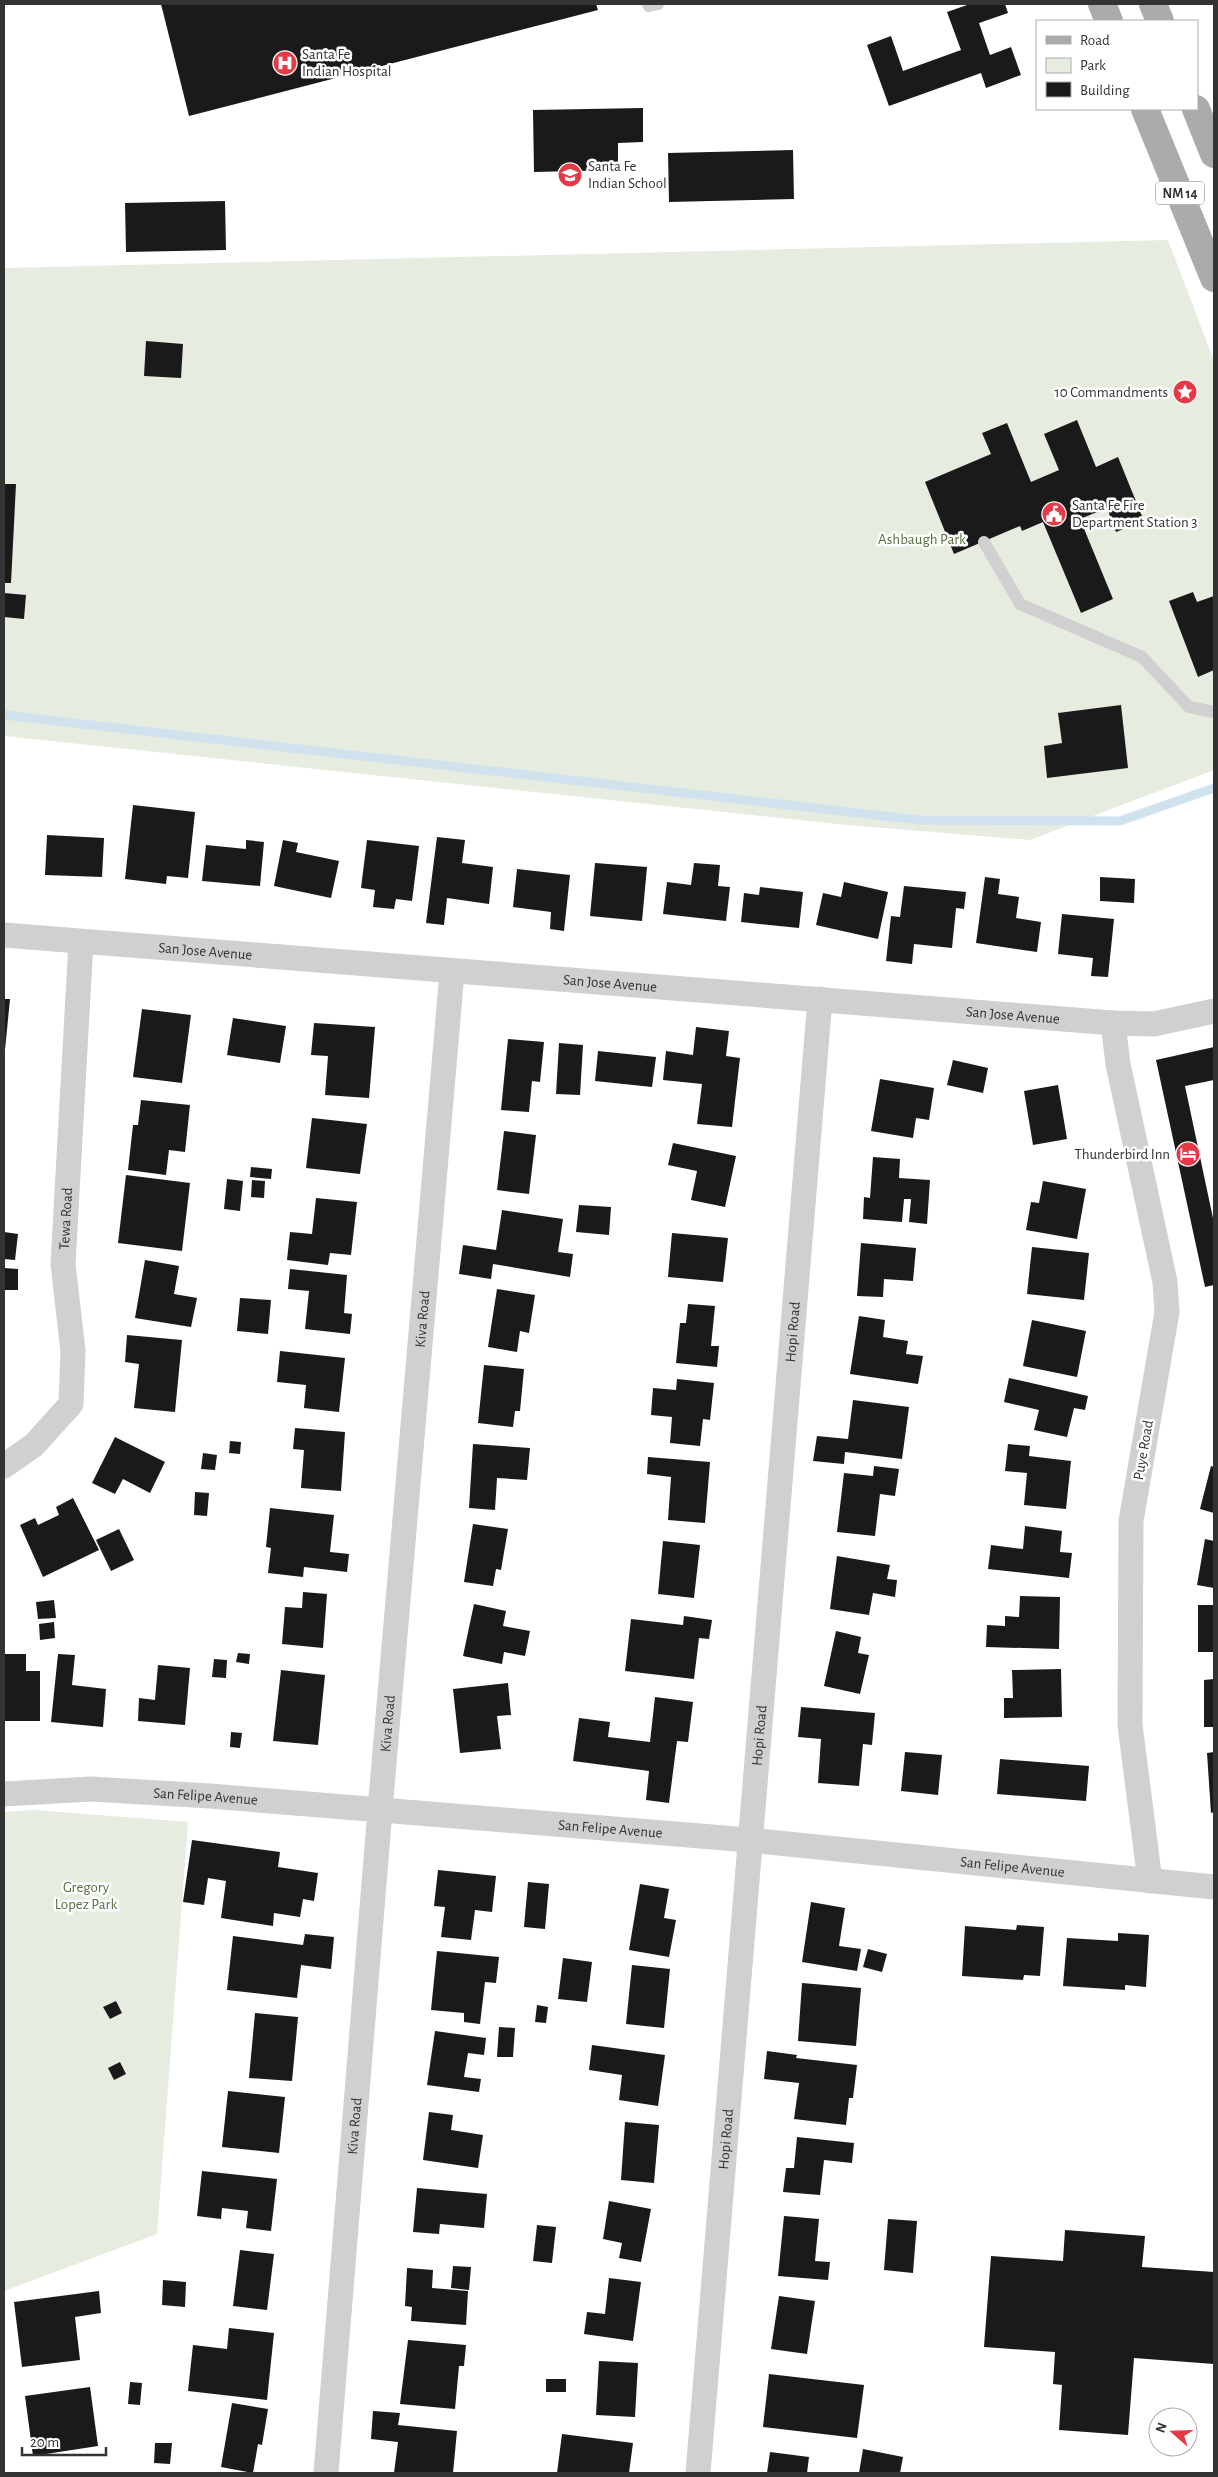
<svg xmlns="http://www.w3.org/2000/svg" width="1218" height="2477" font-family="'Alegreya Sans',sans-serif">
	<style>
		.green { fill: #e6ecdf }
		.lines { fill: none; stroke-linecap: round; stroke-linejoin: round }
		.stream { stroke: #cfe2ee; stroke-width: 9 }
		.building { fill: #1a1a1a }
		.lane { stroke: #d0d0d0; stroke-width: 12 }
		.street { stroke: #d0d0d0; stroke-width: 25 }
		.primary { stroke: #ababab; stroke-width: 28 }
		.labels { text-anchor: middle; stroke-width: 5; stroke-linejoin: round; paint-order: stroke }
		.shield { fill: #fff; stroke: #707070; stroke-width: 1 }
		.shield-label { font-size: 14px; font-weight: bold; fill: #333 }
		.poi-label { font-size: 15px; fill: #333; stroke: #fff; text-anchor: start }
		.park-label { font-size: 15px; fill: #56703f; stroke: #fff }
		.street-label { font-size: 15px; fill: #333; stroke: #fff }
	</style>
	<rect width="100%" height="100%" fill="#fff"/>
	<!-- green -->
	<g class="green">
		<polygon points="1168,240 1214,361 1214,770 1030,840 847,825 4,736 4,268"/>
		<polygon points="34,1810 188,1822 157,2234 4,2291 4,1812"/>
	</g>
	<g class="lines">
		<!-- stream -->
		<polyline class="stream" points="4,715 919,820 1120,821 1214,788"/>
	</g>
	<!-- building -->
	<g class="building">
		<polygon points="161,4 596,4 598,10 189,116"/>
		<polygon points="970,4 1005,4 1008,13 979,23 990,55 1011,47 1021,75 986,88 981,73 889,106 867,45 891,36 903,71 961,50 947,12"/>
		<polygon points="643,108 643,142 618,143 618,170 534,172 533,110"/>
		<polygon points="793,150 794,199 669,202 668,153"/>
		<polygon points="225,201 226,250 126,252 125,203"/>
		<polygon points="146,341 183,344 181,378 144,376"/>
		<polygon points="1077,420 1096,467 1118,457 1144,521 1116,532 1107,508 1080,519 1113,599 1081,613 1043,522 1022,531 1020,526 954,554 925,482 991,454 982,433 1007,423 1031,482 1059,470 1044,434"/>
		<polygon points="4,484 16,484 11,583 4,583"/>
		<polygon points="1193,592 1197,602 1214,596 1214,670 1198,677 1169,601"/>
		<polygon points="4,593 26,595 24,619 4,617"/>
		<polygon points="1121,705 1128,768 1047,778 1044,746 1062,743 1058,713"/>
		<polygon points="133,805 195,812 188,878 167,876 166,884 125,879"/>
		<polygon points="47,835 104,838 102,877 45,875"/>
		<polygon points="437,837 465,840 462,863 493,867 489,904 447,898 444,925 426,923"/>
		<polygon points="246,840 264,842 260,886 202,881 206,845 246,849"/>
		<polygon points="283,840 298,843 296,852 339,861 331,898 274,886"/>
		<polygon points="367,840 419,846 412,901 396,899 394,909 373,907 375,890 361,888"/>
		<polygon points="595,863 647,867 642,921 590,916"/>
		<polygon points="694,863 720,865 718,886 730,887 726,921 663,914 667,882 691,885"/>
		<polygon points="517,869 570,875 564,931 550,929 551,912 513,907"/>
		<polygon points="985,877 1000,879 998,894 1019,897 1016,918 1041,922 1037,952 976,943"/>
		<polygon points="1100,877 1135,879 1134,903 1100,901"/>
		<polygon points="844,882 888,892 878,939 816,925 823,893 841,897"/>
		<polygon points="904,886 966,892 964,909 956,908 952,948 914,944 912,964 886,961 891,916 900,917"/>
		<polygon points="760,887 803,892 799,928 741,922 744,893 759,895"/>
		<polygon points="1062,914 1114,919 1108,977 1091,976 1093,958 1058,954"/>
		<polygon points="4,999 10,999 5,1050 4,1050"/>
		<polygon points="142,1009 191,1015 182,1083 133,1077"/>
		<polygon points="233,1018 286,1026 280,1063 227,1055"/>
		<polygon points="314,1023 375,1027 369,1098 325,1095 328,1056 311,1055"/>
		<polygon points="696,1027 729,1031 726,1056 740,1058 732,1127 697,1124 702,1084 663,1080 666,1051 693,1055"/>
		<polygon points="508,1039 544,1042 540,1082 532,1081 529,1112 501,1110"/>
		<polygon points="559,1043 583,1045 580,1095 556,1094"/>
		<polygon points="1214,1047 1214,1080 1185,1086 1214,1223 1214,1285 1205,1287 1156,1060"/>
		<polygon points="598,1051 656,1057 652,1087 595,1081"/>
		<polygon points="953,1060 988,1068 983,1093 947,1085"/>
		<polygon points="880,1079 934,1088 929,1120 916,1118 913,1138 871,1131"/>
		<polygon points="1058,1085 1067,1139 1033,1145 1024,1091"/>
		<polygon points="141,1100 190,1105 185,1152 169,1150 166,1175 128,1170 133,1125 138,1125"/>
		<polygon points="312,1118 367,1124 360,1174 306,1168"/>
		<polygon points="504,1131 536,1135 529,1194 497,1190"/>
		<polygon points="673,1143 736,1156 725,1207 691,1200 697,1171 668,1165"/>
		<polygon points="873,1157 900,1159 899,1178 930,1180 927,1224 909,1222 911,1199 904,1199 902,1222 863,1219 864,1197 870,1198"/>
		<polygon points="251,1167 272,1169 271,1179 250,1177"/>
		<polygon points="126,1175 190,1183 182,1251 118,1243"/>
		<polygon points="227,1179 243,1181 240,1211 224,1209"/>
		<polygon points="252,1180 265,1181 264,1198 251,1197"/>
		<polygon points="1043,1181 1086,1189 1077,1239 1026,1230 1031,1202 1039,1203"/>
		<polygon points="316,1198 357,1202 351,1255 330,1253 328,1265 287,1260 290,1232 312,1234"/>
		<polygon points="579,1205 611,1207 609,1235 576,1232"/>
		<polygon points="502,1210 563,1219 558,1252 573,1254 570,1277 493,1264 491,1279 459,1274 463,1245 496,1250"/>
		<polygon points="4,1232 18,1234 15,1260 4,1259"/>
		<polygon points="672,1233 728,1238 723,1282 668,1277"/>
		<polygon points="861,1243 916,1248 913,1281 884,1279 883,1297 857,1296"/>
		<polygon points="1032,1247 1089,1253 1084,1300 1027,1294"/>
		<polygon points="145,1260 179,1266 174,1294 197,1298 191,1327 135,1318"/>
		<polygon points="4,1268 18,1269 18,1290 4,1290"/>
		<polygon points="290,1269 347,1275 344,1313 352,1314 350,1334 305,1329 309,1291 288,1289"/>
		<polygon points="497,1289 535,1295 529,1333 520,1331 517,1352 488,1347"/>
		<polygon points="240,1298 271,1300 268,1334 237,1331"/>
		<polygon points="688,1304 715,1306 711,1346 719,1346 717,1367 676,1363 680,1323 686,1323"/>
		<polygon points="859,1316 885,1320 883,1337 908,1341 906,1354 923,1356 918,1384 850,1374"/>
		<polygon points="1032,1320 1086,1331 1077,1377 1023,1366"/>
		<polygon points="127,1335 182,1340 175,1412 134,1408 139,1364 125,1362"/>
		<polygon points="280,1351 345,1358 339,1412 304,1408 306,1385 277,1382"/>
		<polygon points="484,1365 524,1369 520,1411 515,1411 513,1427 478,1423"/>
		<polygon points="1009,1378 1088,1396 1085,1410 1074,1408 1067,1437 1034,1430 1039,1410 1004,1402"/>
		<polygon points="677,1379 714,1383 710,1420 703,1419 700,1446 670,1443 672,1417 651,1415 653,1388 676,1390"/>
		<polygon points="853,1400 909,1407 902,1459 845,1452 844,1464 813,1461 817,1436 848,1439"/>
		<polygon points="295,1428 345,1432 341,1491 301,1488 304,1450 293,1449"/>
		<polygon points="115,1437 165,1462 150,1493 123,1479 115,1494 92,1483"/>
		<polygon points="230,1441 241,1442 240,1454 229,1453"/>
		<polygon points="473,1444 530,1448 527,1480 497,1478 495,1510 469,1508"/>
		<polygon points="1008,1444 1030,1446 1029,1456 1071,1461 1066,1509 1024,1505 1027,1473 1005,1471"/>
		<polygon points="203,1453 217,1455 215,1470 201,1469"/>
		<polygon points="648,1457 710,1462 705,1523 668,1520 671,1477 647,1474"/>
		<polygon points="874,1466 899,1469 895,1496 880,1494 875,1536 837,1532 844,1473 873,1476"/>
		<polygon points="1211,1466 1214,1467 1214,1513 1200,1509"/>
		<polygon points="195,1492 209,1493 207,1516 194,1515"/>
		<polygon points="73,1498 99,1550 43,1577 20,1525 35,1518 38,1525 59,1515 56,1507"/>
		<polygon points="270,1508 334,1515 330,1552 349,1554 347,1572 304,1567 303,1577 268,1573 271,1548 266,1547"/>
		<polygon points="473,1524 508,1529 501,1570 496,1569 493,1586 464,1582"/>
		<polygon points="1025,1526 1062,1531 1060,1552 1072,1553 1069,1578 988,1569 991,1545 1023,1549"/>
		<polygon points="119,1529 134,1560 111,1571 96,1540"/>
		<polygon points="1205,1539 1214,1541 1214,1588 1197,1585"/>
		<polygon points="663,1541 700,1545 694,1598 658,1594"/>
		<polygon points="837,1556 890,1565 887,1579 897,1580 895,1597 873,1593 869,1615 830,1609"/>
		<polygon points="303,1592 327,1594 323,1648 282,1644 285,1607 302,1608"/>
		<polygon points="1020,1596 1060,1597 1059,1649 986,1647 987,1625 1005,1626 1005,1616 1019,1617"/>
		<polygon points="54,1600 56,1618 38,1619 36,1602"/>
		<polygon points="474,1604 506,1611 503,1626 530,1631 525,1656 504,1652 502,1664 463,1656"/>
		<rect x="1198" y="1605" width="16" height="47"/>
		<polygon points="684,1616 712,1620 709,1639 699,1638 694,1679 625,1671 631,1619 683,1625"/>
		<polygon points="54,1622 55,1638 40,1640 39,1624"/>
		<polygon points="836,1631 861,1637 858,1653 869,1655 860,1694 824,1686"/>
		<polygon points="238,1653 250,1654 249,1664 236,1662"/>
		<polygon points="4,1654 26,1654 26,1671 40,1671 40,1721 4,1721"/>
		<polygon points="58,1654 75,1655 72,1685 106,1689 103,1727 51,1722"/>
		<polygon points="214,1659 227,1660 226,1678 212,1677"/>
		<polygon points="158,1665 190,1668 185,1725 138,1721 139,1698 155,1700"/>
		<polygon points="1061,1669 1062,1717 1004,1718 1004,1698 1013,1698 1012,1670"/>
		<polygon points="281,1670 325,1675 318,1745 273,1741"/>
		<polygon points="1214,1679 1214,1727 1204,1727 1204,1680"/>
		<polygon points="508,1683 511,1715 497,1716 501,1749 460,1753 453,1689"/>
		<polygon points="655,1697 693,1702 688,1742 677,1741 669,1803 646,1800 649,1771 573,1761 579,1718 610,1722 608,1737 650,1742"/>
		<polygon points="801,1707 875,1713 872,1745 863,1744 859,1786 818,1783 821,1739 798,1737"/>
		<polygon points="231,1732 242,1733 240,1748 230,1747"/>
		<polygon points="905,1752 942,1755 938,1795 901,1791"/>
		<polygon points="1214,1752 1214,1812 1211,1813 1207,1753"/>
		<polygon points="1000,1759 1089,1766 1086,1801 997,1794"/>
		<polygon points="192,1840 280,1852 278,1867 318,1873 314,1901 303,1899 300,1917 274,1913 273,1926 221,1918 226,1881 208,1878 204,1905 183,1902"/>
		<polygon points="438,1870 496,1876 492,1912 475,1910 471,1940 441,1937 445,1907 434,1906"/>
		<polygon points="528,1882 549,1884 545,1929 524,1927"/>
		<polygon points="640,1884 669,1889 664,1918 676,1920 669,1957 629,1950"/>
		<polygon points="811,1902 845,1908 839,1946 861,1949 857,1971 802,1962"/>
		<polygon points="1017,1925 1044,1927 1040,1976 1024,1975 1023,1980 962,1976 965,1926 1016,1930"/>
		<polygon points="1118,1933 1149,1935 1146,1987 1125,1985 1125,1990 1063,1986 1067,1938 1118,1941"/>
		<polygon points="305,1934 334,1937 331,1969 301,1965 297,1998 227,1990 233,1936 303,1945"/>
		<polygon points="868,1949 887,1954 882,1972 863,1967"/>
		<polygon points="437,1951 499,1957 496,1983 485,1982 480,2024 464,2022 464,2013 431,2010"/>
		<polygon points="563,1958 592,1962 587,2002 558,1999"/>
		<polygon points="632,1965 670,1969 664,2028 626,2024"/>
		<polygon points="802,1983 861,1988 856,2046 798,2041"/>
		<polygon points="116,2001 122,2013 110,2019 103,2007"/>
		<polygon points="537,2005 548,2007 546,2023 535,2022"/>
		<polygon points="255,2013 298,2017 292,2081 249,2078"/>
		<polygon points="499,2027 515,2028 513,2057 497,2057"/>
		<polygon points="435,2031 486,2038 484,2055 468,2053 464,2077 481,2079 479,2092 427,2085"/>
		<polygon points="592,2045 665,2055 658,2106 619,2100 622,2075 589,2070"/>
		<polygon points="767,2051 797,2055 796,2058 857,2065 853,2098 849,2098 846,2125 794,2119 799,2083 764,2079"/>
		<polygon points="120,2062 126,2074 114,2080 108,2068"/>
		<polygon points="228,2091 285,2097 279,2153 222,2147"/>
		<polygon points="429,2112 453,2115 451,2130 483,2135 478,2168 423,2160"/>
		<polygon points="625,2122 659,2125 654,2183 621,2180"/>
		<polygon points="797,2137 854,2143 852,2163 824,2160 820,2195 783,2192 786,2168 794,2168"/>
		<polygon points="202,2171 277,2179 271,2231 246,2228 248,2211 222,2208 221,2219 197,2216"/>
		<polygon points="417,2188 487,2194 484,2228 440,2224 439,2234 413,2232"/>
		<polygon points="609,2201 651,2209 641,2262 619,2258 622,2243 603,2239"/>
		<polygon points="784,2216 819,2219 815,2261 830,2262 828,2280 778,2276"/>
		<polygon points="888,2219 917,2221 913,2273 884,2270"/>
		<polygon points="537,2225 556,2227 552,2263 533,2261"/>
		<polygon points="1065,2230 1145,2236 1142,2267 1214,2272 1214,2364 1134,2358 1128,2435 1059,2430 1062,2385 1053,2384 1055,2352 984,2347 991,2256 1063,2261"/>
		<polygon points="240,2250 274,2254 267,2310 233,2306"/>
		<polygon points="453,2266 471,2267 469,2290 451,2288"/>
		<polygon points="407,2268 433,2270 432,2288 468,2291 466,2325 411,2321 412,2307 405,2306"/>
		<polygon points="609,2278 641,2282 633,2341 584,2334 587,2312 605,2314"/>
		<polygon points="163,2280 186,2282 185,2307 162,2305"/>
		<polygon points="99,2291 101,2313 75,2317 80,2360 22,2367 14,2302"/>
		<polygon points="779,2296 815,2301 807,2354 771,2349"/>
		<polygon points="229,2328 274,2333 267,2400 188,2391 193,2345 227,2349"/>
		<polygon points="408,2340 466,2345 464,2366 459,2366 455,2409 400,2404"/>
		<polygon points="599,2361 638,2363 635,2417 596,2415"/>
		<polygon points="769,2374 864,2385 857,2438 763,2427"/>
		<rect x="546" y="2379" width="20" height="13"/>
		<polygon points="130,2382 142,2383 140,2405 128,2404"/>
		<polygon points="90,2387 98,2446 33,2456 25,2396"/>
		<polygon points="232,2403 268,2409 262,2445 258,2444 253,2473 221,2467"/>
		<polygon points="373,2411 400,2413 398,2425 457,2431 453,2473 394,2473 398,2442 371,2439"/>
		<polygon points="562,2434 633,2443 629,2473 557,2473"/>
		<polygon points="155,2443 172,2443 170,2464 154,2463"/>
		<polygon points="863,2449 903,2457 900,2473 859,2473"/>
		<polygon points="770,2452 809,2457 807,2473 767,2473"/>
	</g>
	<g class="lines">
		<!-- lane -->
		<g class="lane">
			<polyline points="648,4 649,6 658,4"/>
			<polyline points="984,542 1020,604 1142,657 1189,707 1214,712"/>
		</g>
		<!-- street -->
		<g class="street">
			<path id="s1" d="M4,935L1113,1023L1154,1024L1214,1011"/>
			<polyline points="1113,1023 1118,1064 1165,1282 1167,1312 1131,1521 1130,1725 1150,1881"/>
			<path id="s2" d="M4,1466L34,1445L71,1404L73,1351L63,1264L81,942"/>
			<path id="s3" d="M4,1794L91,1789L210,1796L749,1840L1214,1887"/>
			<path id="s4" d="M326,2473L380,1810L452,972"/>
			<path id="s5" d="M698,2473L820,999"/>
		</g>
		<!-- primary -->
		<g class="primary">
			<polyline points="1102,4 1109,21"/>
			<polyline points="1153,4 1160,21"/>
			<polyline points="1145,109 1214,278"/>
			<polyline points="1196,109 1214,154"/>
		</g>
	</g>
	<!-- icons -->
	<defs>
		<symbol id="hospital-disc" viewBox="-11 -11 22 22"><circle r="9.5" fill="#e63946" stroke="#fff"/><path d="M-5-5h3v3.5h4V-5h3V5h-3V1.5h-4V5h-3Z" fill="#fff"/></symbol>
		<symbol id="school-disc" viewBox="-11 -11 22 22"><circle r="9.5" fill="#e63946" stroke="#fff"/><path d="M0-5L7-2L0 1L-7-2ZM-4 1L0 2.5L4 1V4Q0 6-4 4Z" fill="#fff"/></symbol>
		<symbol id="sight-disc" viewBox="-11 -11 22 22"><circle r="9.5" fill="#e63946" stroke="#fff"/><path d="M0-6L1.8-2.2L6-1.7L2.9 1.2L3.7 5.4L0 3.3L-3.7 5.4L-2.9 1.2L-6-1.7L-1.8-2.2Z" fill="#fff"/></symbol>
		<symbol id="civic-disc" viewBox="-11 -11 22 22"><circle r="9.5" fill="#e63946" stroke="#fff"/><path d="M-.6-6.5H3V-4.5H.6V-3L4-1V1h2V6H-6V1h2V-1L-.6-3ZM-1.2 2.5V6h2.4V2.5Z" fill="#fff"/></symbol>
		<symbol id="hotel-disc" viewBox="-11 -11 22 22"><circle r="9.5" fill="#e63946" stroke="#fff"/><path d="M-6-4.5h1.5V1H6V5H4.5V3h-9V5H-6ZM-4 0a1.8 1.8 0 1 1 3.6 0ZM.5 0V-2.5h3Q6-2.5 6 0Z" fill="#fff"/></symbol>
	</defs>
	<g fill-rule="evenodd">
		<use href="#hospital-disc" x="271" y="49" width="28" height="28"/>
		<use href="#school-disc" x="556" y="161" width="28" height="28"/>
		<use href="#sight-disc" x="1171" y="378" width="28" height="28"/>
		<use href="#civic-disc" x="1040" y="500" width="28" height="28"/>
		<use href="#hotel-disc" x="1174" y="1140" width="28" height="28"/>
	</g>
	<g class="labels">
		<!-- shield labels -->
		<rect class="shield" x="1156" y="181.5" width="48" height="23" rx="4"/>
		<g class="shield-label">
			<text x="1180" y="198">NM 14</text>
		</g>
		<!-- poi labels -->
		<g class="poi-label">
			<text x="302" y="59">Santa Fe<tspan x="302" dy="17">Indian Hospital</tspan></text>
			<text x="588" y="171">Santa Fe<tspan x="588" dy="17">Indian School</tspan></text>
			<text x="1168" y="397" text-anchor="end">10 Commandments</text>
			<text x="1072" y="510">Santa Fe Fire<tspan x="1072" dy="17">Department Station 3</tspan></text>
			<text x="1170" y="1159" text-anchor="end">Thunderbird Inn</text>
		</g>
		<!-- park labels -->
		<g class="park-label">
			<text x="922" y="544">Ashbaugh Park</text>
			<text x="86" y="1892">Gregory<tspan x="86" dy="17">Lopez Park</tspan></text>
		</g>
		<!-- street labels -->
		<g class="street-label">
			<text dy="5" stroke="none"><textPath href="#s1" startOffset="202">San Jose Avenue</textPath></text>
			<text dy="5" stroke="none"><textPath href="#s1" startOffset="608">San Jose Avenue</textPath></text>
			<text dy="5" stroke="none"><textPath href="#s1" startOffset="1012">San Jose Avenue</textPath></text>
			<text dy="5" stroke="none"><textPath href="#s2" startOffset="278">Tewa Road</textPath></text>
			<text dy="5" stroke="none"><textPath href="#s4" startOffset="1158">Kiva Road</textPath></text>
			<text dy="5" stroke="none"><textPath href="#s5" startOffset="1145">Hopi Road</textPath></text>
			<text transform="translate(1143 1450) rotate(-80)" y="5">Puye Road</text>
			<text dy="5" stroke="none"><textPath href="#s4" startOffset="752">Kiva Road</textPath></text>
			<text dy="5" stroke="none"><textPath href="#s5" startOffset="740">Hopi Road</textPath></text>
			<text dy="5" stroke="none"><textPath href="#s3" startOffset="202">San Felipe Avenue</textPath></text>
			<text dy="5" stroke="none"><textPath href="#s3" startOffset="608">San Felipe Avenue</textPath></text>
			<text dy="5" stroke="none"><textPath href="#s3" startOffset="1012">San Felipe Avenue</textPath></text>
			<text dy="5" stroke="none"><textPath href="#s4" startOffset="348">Kiva Road</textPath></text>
			<text dy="5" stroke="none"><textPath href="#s5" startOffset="335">Hopi Road</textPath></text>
		</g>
	</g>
	<!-- border -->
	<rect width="1218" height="2477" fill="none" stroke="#333333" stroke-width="10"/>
	<!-- legend -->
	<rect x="1036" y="20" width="162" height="90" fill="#ffffff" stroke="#adadad"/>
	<rect x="1046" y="36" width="25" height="8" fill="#ababab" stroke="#adadad"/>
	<text x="1080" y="45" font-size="15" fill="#333333">Road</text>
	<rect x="1046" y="58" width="25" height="15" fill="#e6ecdf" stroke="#adadad"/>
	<text x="1080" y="70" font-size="15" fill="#333333">Park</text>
	<rect x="1046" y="82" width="25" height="15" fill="#1a1a1a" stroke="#adadad"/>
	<text x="1080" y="95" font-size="15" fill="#333333">Building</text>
	<!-- north arrow -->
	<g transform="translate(1173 2432) rotate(290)"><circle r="24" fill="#ffffff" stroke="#adadad"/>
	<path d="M0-4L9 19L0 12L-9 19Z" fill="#e63946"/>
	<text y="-8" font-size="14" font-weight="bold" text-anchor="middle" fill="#333333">N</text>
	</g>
	<!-- scale -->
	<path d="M22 2447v8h84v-8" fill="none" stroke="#333333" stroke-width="2.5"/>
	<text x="30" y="2447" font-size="15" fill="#333333" stroke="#ffffff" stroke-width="4" paint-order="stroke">20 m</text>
</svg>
